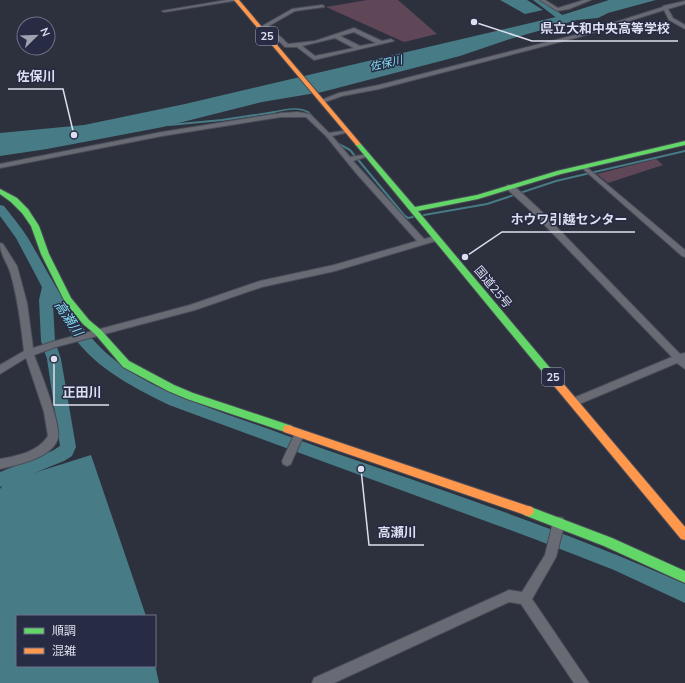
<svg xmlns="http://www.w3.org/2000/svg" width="685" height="683" font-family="Mulish,'Noto Sans JP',sans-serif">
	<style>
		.green { fill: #5f4758 }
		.water { fill: #477b86 }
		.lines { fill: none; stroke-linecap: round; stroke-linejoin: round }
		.stream-far1 { stroke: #477b86; stroke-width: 1.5 }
		.stream { stroke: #477b86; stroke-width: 2 }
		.river { fill: #477b86; fill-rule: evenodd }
		.street-casing { stroke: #4a4c58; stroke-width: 2 }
		.fast-casing { stroke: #4a4c58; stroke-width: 2 }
		.slow-casing { stroke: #4a4c58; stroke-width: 2 }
		.street { fill: #686a74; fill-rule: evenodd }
		.fast { fill: #63d668; fill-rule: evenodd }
		.slow { fill: #ff974d; fill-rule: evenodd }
		.labels { text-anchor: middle; stroke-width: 3; stroke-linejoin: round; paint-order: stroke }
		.shield { fill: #272b43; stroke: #a6a9bb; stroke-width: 1 }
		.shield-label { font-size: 11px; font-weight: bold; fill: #dcdfef }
		.far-water-label { font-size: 11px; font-style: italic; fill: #85e0f3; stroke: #272b43 }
		.street-label { font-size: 12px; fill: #dcdfef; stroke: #272b43 }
		.water-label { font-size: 13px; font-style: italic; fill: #85e0f3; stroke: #272b43 }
		.leader { fill: none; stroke: #dcdfef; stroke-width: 1.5 }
		.callout-dot { fill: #dcdfef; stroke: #272b43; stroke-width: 1.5 }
		.callout-label { font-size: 13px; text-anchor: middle; font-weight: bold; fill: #dcdfef; stroke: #272b43; stroke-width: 3; stroke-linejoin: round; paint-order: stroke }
	</style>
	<rect width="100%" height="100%" fill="#2d303d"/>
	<!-- green -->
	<g class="green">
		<polygon points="367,0 398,0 437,34 404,42 326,7"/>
		<polygon points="656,159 663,165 608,183 597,174"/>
	</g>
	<!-- water -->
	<g class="water">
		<polygon points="500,0 527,0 543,10 525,14"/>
		<polygon points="609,0 656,0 608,13 598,18 577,20 510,39 460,56 322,92 262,102 163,127 47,149 0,156 0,133 84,125 185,104 556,17"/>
		<polygon points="91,455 146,616 17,616 17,666 155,666 155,664 159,683 0,683 0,489 5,482"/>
	</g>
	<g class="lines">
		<!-- stream-far1 -->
		<path class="stream-far1" d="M269,113C280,111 299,105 309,113"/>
		<!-- stream -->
		<g class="stream">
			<polyline points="308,112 312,116"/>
			<polyline points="169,125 222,120 275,112"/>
			<polyline points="337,143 350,150 404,215 408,218 413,217"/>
			<polyline points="424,215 487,204 556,181 685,151"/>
		</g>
		<!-- river -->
		<g class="river">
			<polygon points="533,0 542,0 569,20 568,22 562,22"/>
			<path d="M0,205L4,206C12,216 21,227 28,238C53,280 73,325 111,357C143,385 187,399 226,414C258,425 290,437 321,448C444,491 567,531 685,584V603L614,570L537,540L169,405C137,389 104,373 80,345C70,333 62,318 53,304L55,341L61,359L76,447L72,456L64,461L0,487V472L52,451L60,446L47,359L41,341L39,300L42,287L16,238L0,216Z"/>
		</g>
		<defs>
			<g id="street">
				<polygon points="227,0 239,0 164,12 162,11"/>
				<polygon points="540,0 545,0 558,8 584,0 591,0 569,9 557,11"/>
				<polygon points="685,1 685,4 668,9 673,18 685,25 685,29 669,20 664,10 579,37 379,89 342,96 322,103 319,101 339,93 379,85 575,35 663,7 663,6"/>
				<polygon points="322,5 324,6 324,7 295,11 262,30 257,29 292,9"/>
				<path d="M354,28L382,41L391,39L394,41L314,60L297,47H285L273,35L261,33C272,27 281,37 288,44L315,41ZM354,32L376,43L360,46L340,36ZM335,38L354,48L315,56L302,46Z"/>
				<path d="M298,112L310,114L329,133L349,130V132L332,136L350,157L369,154V156L353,161L424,239L436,236H439L440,238L439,240L335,271L262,287L195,310L56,347L34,355C40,370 61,424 58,438C53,458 17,465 0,469V459C17,456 38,452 48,436L44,412L26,358L0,374V365L24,351C21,325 18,300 11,275C8,263 0,256 0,243L3,244L17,266L27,303L33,348L55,341L190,305L260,281L334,265L417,241L356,173L326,136L306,117H281L162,136L0,168V164L162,132L281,113Z"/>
				<polygon points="584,165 685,250 685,257 682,256 582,168 582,166"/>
				<polygon points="507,185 513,185 538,208 680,354 685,353 685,369 677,363 577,405 574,406 571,405 569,402 571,399 672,357 532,212 507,189"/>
				<polygon points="299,431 303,432 304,435 292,461 291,464 287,466 283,464 282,461 294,435 295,432"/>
				<polygon points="559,517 563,518 565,522 556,557 532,599 589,683 574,683 521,604 509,602 334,683 312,683 314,678 505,592 509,590 522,592 545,555 553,522 555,518"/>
			</g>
			<g id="fast">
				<polygon points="685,141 685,145 561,174 478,199 418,211 556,375 558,378 556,381 550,381 355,144 360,143 415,207 477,195 557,171"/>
				<polygon points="0,189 17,198 28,209 39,226 49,254 71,298 89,320 101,330 129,361 174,385 193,393 292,426 293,429 292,432 288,433 187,399 168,391 123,367 95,334 83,324 65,302 41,254 31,226 22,213 11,202 0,194"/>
				<polygon points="528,506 612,538 685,571 685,583 604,546 524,515 522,511 524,507"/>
			</g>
			<g id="slow">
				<polygon points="234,0 239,0 360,143 360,145 356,145"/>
				<polygon points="553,374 556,375 685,527 685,540 681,539 550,381 548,378 550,375"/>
				<polygon points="288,425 528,506 532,507 534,511 532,515 528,516 284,432 283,429 284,426"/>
			</g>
		</defs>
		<!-- street casing -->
		<use href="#street" class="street-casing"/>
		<!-- fast casing -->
		<use href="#fast" class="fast-casing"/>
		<!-- slow casing -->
		<use href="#slow" class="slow-casing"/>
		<!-- street -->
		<use href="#street" class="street"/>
		<!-- fast -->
		<use href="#fast" class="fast"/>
		<!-- slow -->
		<use href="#slow" class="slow"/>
	</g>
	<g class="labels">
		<!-- shield labels -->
		<g class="shield">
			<rect x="256" y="27" width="22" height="18" rx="3"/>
			<rect x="542" y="368" width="22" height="18" rx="3"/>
		</g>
		<g class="shield-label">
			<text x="267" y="40">25</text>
			<text x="553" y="381">25</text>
		</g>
		<!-- far-water labels -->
		<g class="far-water-label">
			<text transform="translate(386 63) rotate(-13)" y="4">佐保川</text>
		</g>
		<!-- street labels -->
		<g class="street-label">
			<text transform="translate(493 287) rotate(50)" y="4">国道25号</text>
		</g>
		<!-- water labels -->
		<g class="water-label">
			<text transform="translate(69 318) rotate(56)" y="5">高瀬川</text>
		</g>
	</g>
	<!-- callouts -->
	<path class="leader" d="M474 22L532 41H678M74 135L63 89H8M465 257L502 232H635M54 359L54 405H109M361 469L369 545H424"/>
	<g class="callout-dot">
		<circle cx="474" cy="22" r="4"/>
		<circle cx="74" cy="135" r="4"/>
		<circle cx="465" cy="257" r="4"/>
		<circle cx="54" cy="359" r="4"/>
		<circle cx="361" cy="469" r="4"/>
	</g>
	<g class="callout-label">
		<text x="605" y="33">県立大和中央高等学校</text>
		<text x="36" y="81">佐保川</text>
		<text x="569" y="224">ホウワ引越センター</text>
		<text x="82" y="397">正田川</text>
		<text x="397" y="537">高瀬川</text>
	</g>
	<!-- legend -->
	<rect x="16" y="615" width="140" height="52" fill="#272b43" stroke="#6f7388"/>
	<rect x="24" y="628" width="20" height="6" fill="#63d668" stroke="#6f7388"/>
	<text x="52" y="635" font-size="12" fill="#dcdfef">順調</text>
	<rect x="24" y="648" width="20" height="6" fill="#ff974d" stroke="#6f7388"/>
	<text x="52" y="655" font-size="12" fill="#dcdfef">混雑</text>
	<!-- north arrow -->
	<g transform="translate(36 36) rotate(67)"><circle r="19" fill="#272b43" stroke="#6f7388"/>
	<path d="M0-3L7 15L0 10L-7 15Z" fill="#9fa2b1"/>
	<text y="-6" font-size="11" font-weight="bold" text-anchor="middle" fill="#dcdfef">N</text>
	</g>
</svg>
